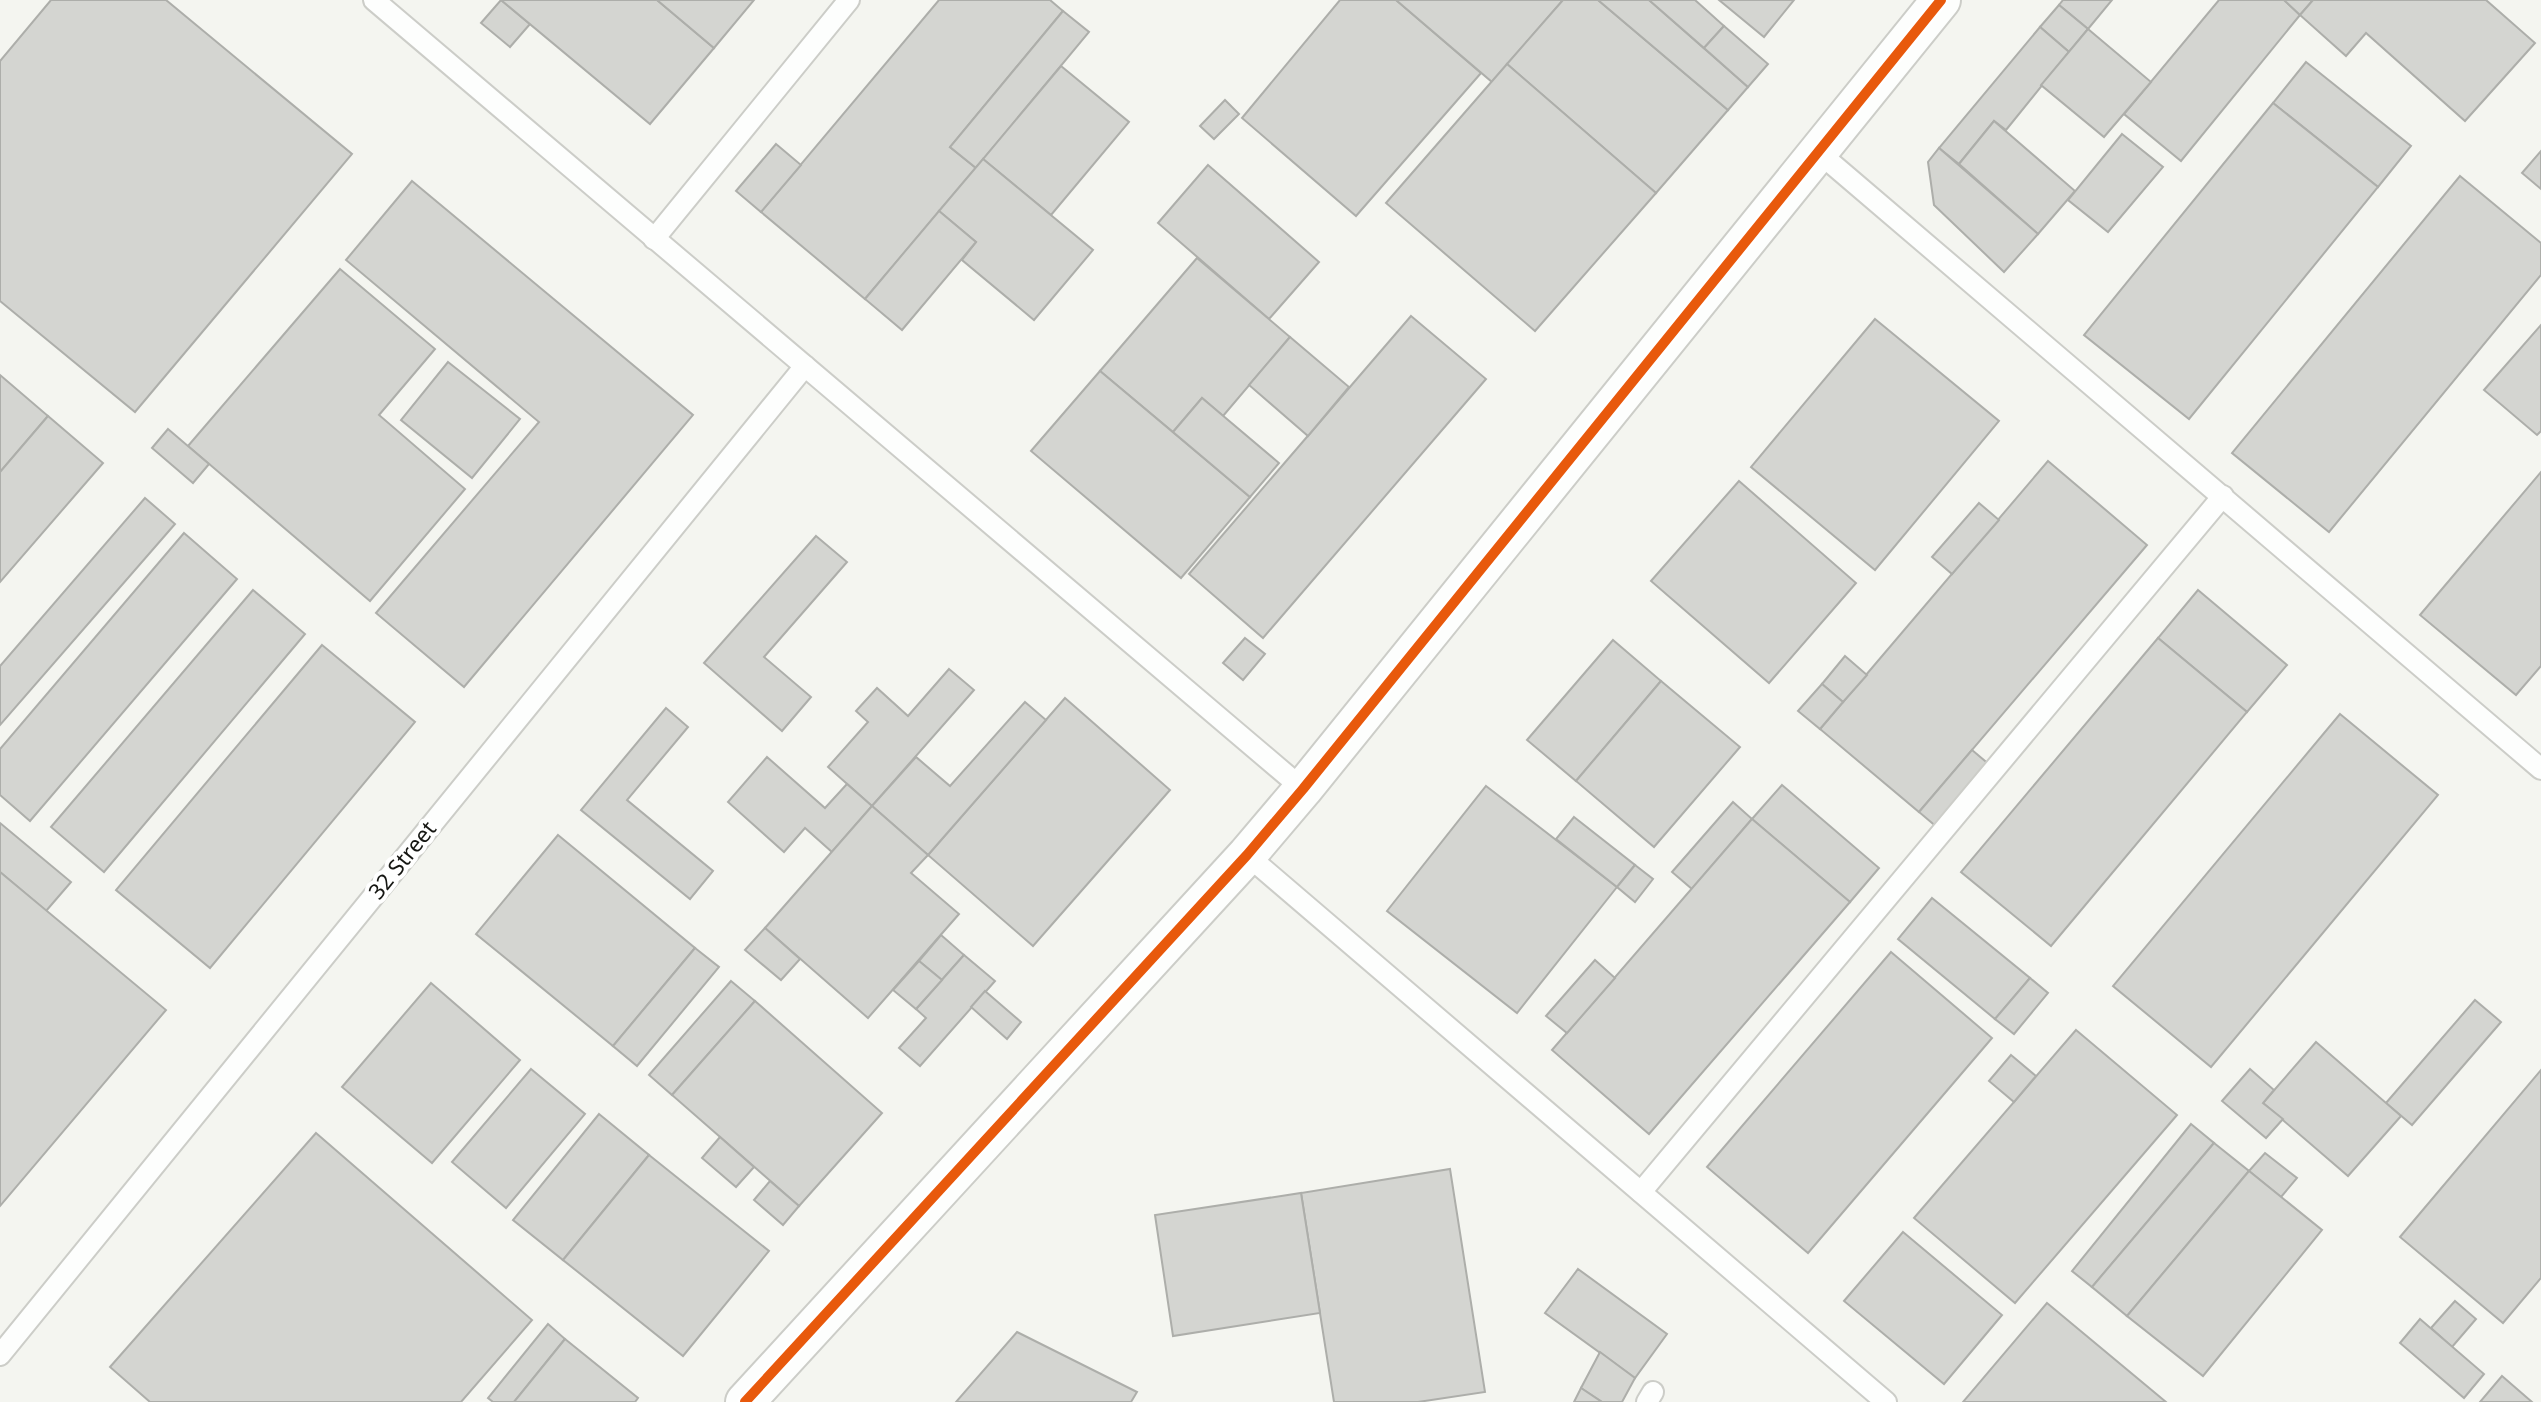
<svg xmlns="http://www.w3.org/2000/svg" width="2541" height="1402" font-family="'Noto Sans',sans-serif">
	<style>
		.building { fill: #d4d5d1; stroke: #adaeaa; stroke-width: 2 }
		.lines { fill: none; stroke-linecap: round; stroke-linejoin: round }
		.service-casing { stroke: #cccdc8; stroke-width: 24 }
		.minor-casing { stroke: #cccdc8; stroke-width: 42 }
		.service { stroke: #fdfefd; stroke-width: 20 }
		.minor { stroke: #fdfefd; stroke-width: 38 }
		.cycleway-casing { stroke: #fff; stroke-width: 15 }
		.cycleway { stroke: #e8590c; stroke-width: 10 }
		.labels { text-anchor: middle; stroke-width: 8; stroke-linejoin: round; paint-order: stroke }
		.street-label { font-size: 22px; fill: #151612; stroke: #fff }
	</style>
	<rect width="100%" height="100%" fill="#f4f5f0"/>
	<!-- building -->
	<g class="building">
		<polygon points="51,0 166,0 352,154 135,412 0,301 0,61"/>
		<polygon points="501,0 530,24 510,47 481,23"/>
		<polygon points="501,0 657,0 714,48 650,124"/>
		<polygon points="657,0 754,0 714,48"/>
		<polygon points="939,0 1050,0 1063,11 950,147 976,168 865,299 761,212"/>
		<polygon points="1340,0 1396,0 1481,73 1356,216 1242,118"/>
		<polygon points="1396,0 1563,0 1492,82"/>
		<polygon points="1563,0 1598,0 1728,110 1656,193 1507,64"/>
		<polygon points="1598,0 1649,0 1748,87 1728,110"/>
		<polygon points="1649,0 1695,0 1724,26 1704,48"/>
		<polygon points="1719,0 1794,0 1764,37"/>
		<polygon points="2063,0 2112,0 2088,29 2059,5"/>
		<polygon points="2219,0 2284,0 2300,15 2181,161 2124,114"/>
		<polygon points="2284,0 2313,0 2300,15"/>
		<polygon points="2313,0 2486,0 2535,43 2465,121 2366,33 2346,56 2300,15"/>
		<polygon points="2059,5 2088,29 2069,52 2040,27"/>
		<polygon points="1063,11 1089,32 976,168 950,147"/>
		<polygon points="1724,26 1768,64 1748,87 1704,48"/>
		<polygon points="2040,27 2069,52 2006,130 1994,121 1959,164 1939,148"/>
		<polygon points="2088,29 2151,82 2104,137 2041,85"/>
		<polygon points="2306,62 2411,146 2378,187 2273,103"/>
		<polygon points="1507,64 1656,193 1535,331 1386,203"/>
		<polygon points="1061,66 1129,122 1051,215 983,159"/>
		<polygon points="1225,100 1239,114 1214,139 1200,126"/>
		<polygon points="2273,103 2378,187 2189,419 2084,335"/>
		<polygon points="1994,121 2075,191 2038,234 1959,164"/>
		<polygon points="2122,134 2163,167 2108,232 2068,200"/>
		<polygon points="776,144 801,165 761,212 736,191"/>
		<polygon points="1939,148 2038,234 2004,272 1934,205 1928,162"/>
		<polygon points="2541,151 2541,189 2522,173"/>
		<polygon points="983,159 1093,250 1034,320 962,260 976,242 939,211"/>
		<polygon points="1208,165 1319,262 1269,319 1158,223"/>
		<polygon points="2460,176 2541,243 2541,275 2329,532 2232,453"/>
		<polygon points="412,181 693,415 464,687 376,613 539,422 346,260"/>
		<polygon points="939,211 976,242 902,330 865,299"/>
		<polygon points="1197,258 1290,337 1223,416 1202,398 1173,432 1100,371"/>
		<polygon points="340,269 435,349 379,415 465,489 370,601 188,446"/>
		<polygon points="1411,316 1486,379 1263,638 1189,574"/>
		<polygon points="1875,319 1999,421 1875,570 1751,467"/>
		<polygon points="2541,325 2541,431 2537,435 2484,390"/>
		<polygon points="1290,337 1349,387 1308,436 1249,385"/>
		<polygon points="448,362 520,419 472,478 401,420"/>
		<polygon points="1100,371 1250,497 1181,578 1031,451"/>
		<polygon points="0,375 48,416 0,472"/>
		<polygon points="1202,398 1279,463 1250,497 1173,432"/>
		<polygon points="48,416 103,463 0,582 0,472"/>
		<polygon points="168,429 209,464 193,483 152,448"/>
		<polygon points="2048,461 2147,545 1919,812 1820,729"/>
		<polygon points="2541,472 2541,666 2516,695 2420,615"/>
		<polygon points="1739,481 1856,583 1769,683 1651,581"/>
		<polygon points="145,498 175,524 0,725 0,666"/>
		<polygon points="1979,503 1999,520 1952,574 1932,557"/>
		<polygon points="184,533 237,579 30,821 0,795 0,749"/>
		<polygon points="816,536 847,562 764,657 811,697 782,731 704,663"/>
		<polygon points="253,590 305,634 104,872 51,827"/>
		<polygon points="2198,590 2287,665 2247,712 2158,638"/>
		<polygon points="1245,638 1265,654 1243,680 1223,663"/>
		<polygon points="2158,638 2247,712 2051,946 1961,872"/>
		<polygon points="1613,640 1661,681 1576,781 1527,740"/>
		<polygon points="322,645 415,722 210,968 116,890"/>
		<polygon points="1845,656 1867,675 1843,702 1822,684"/>
		<polygon points="949,669 974,690 872,806 828,767 868,722 856,711 877,688 908,716"/>
		<polygon points="1661,681 1740,747 1654,847 1576,781"/>
		<polygon points="1822,684 1843,702 1820,729 1798,711"/>
		<polygon points="1065,698 1170,790 1033,946 928,855"/>
		<polygon points="1025,702 1046,720 928,855 872,806 916,757 950,786"/>
		<polygon points="666,708 688,727 627,800 713,871 690,899 581,810"/>
		<polygon points="2340,714 2438,795 2211,1067 2113,986"/>
		<polygon points="1972,750 1991,766 1938,828 1919,812"/>
		<polygon points="767,757 825,808 847,784 872,806 832,852 805,828 784,852 728,802"/>
		<polygon points="1782,785 1879,868 1850,902 1752,819"/>
		<polygon points="1486,786 1617,887 1517,1013 1387,911"/>
		<polygon points="1733,802 1752,819 1692,889 1672,872"/>
		<polygon points="872,806 928,855 911,873 959,914 868,1018 765,928"/>
		<polygon points="1574,817 1635,865 1617,887 1556,839"/>
		<polygon points="1752,819 1850,902 1649,1134 1552,1050"/>
		<polygon points="0,823 71,882 46,911 0,872"/>
		<polygon points="558,835 695,948 613,1046 476,934"/>
		<polygon points="1635,865 1653,879 1635,902 1617,887"/>
		<polygon points="0,872 166,1010 0,1206"/>
		<polygon points="1932,898 2030,978 1995,1019 1898,939"/>
		<polygon points="765,928 800,959 781,980 745,950"/>
		<polygon points="941,935 964,955 942,980 919,961"/>
		<polygon points="695,948 719,967 637,1066 613,1046"/>
		<polygon points="1891,952 1992,1038 1808,1253 1707,1167"/>
		<polygon points="964,955 995,981 920,1066 899,1048 926,1018 916,1009"/>
		<polygon points="1595,960 1615,978 1567,1033 1546,1016"/>
		<polygon points="919,961 942,980 916,1009 893,990"/>
		<polygon points="2030,978 2048,993 2014,1034 1995,1019"/>
		<polygon points="731,981 755,1001 672,1095 649,1075"/>
		<polygon points="431,983 520,1060 432,1163 342,1087"/>
		<polygon points="985,991 1021,1022 1007,1039 971,1007"/>
		<polygon points="2475,1000 2501,1022 2412,1125 2386,1103"/>
		<polygon points="755,1001 882,1113 799,1206 672,1095"/>
		<polygon points="2076,1030 2177,1115 2015,1303 1914,1218"/>
		<polygon points="2316,1042 2401,1116 2348,1176 2263,1103"/>
		<polygon points="2011,1055 2036,1076 2014,1102 1989,1081"/>
		<polygon points="531,1069 585,1114 506,1208 452,1162"/>
		<polygon points="2250,1069 2274,1090 2263,1103 2283,1119 2266,1138 2222,1101"/>
		<polygon points="2541,1070 2541,1278 2503,1323 2400,1237"/>
		<polygon points="599,1114 649,1155 563,1260 513,1220"/>
		<polygon points="2191,1124 2214,1143 2092,1287 2072,1271"/>
		<polygon points="316,1133 532,1320 461,1402 150,1402 110,1367"/>
		<polygon points="720,1137 754,1167 736,1187 702,1158"/>
		<polygon points="2214,1143 2249,1171 2127,1316 2092,1287"/>
		<polygon points="2265,1153 2297,1178 2281,1197 2249,1171"/>
		<polygon points="649,1155 769,1251 683,1356 563,1260"/>
		<polygon points="1450,1169 1485,1392 1418,1402 1334,1402 1301,1193"/>
		<polygon points="2249,1171 2322,1230 2203,1376 2127,1316"/>
		<polygon points="770,1181 799,1206 783,1225 754,1200"/>
		<polygon points="1301,1193 1320,1313 1173,1336 1155,1215"/>
		<polygon points="1903,1232 2002,1315 1944,1384 1844,1301"/>
		<polygon points="1578,1269 1667,1334 1635,1378 1545,1313"/>
		<polygon points="2455,1301 2476,1319 2452,1347 2431,1328"/>
		<polygon points="2047,1303 2166,1402 1963,1402"/>
		<polygon points="2420,1319 2484,1374 2464,1398 2400,1343"/>
		<polygon points="548,1324 565,1339 514,1402 493,1402 488,1398"/>
		<polygon points="1017,1332 1137,1392 1131,1402 956,1402"/>
		<polygon points="565,1339 638,1398 635,1402 514,1402"/>
		<polygon points="1600,1352 1635,1378 1622,1402 1602,1402 1581,1388"/>
		<polygon points="2502,1376 2532,1402 2480,1402"/>
		<polygon points="1581,1388 1602,1402 1574,1402"/>
	</g>
	<g class="lines">
		<defs>
			<g id="service">
				<polyline points="374,0 1303,789"/>
				<polyline points="1817,151 2541,769"/>
				<polyline points="654,239 849,0"/>
				<polyline points="1247,855 1886,1402"/>
				<polyline points="1641,1192 2223,496"/>
				<polyline points="0,1355 805,366"/>
				<polyline points="1647,1402 1653,1392"/>
			</g>
			<polyline id="minor" points="745,1402 1247,855 1303,789 1941,0"/>
		</defs>
		<!-- service casing -->
		<use href="#service" class="service-casing"/>
		<!-- minor casing -->
		<use href="#minor" class="minor-casing"/>
		<!-- service -->
		<use href="#service" class="service"/>
		<!-- minor -->
		<use href="#minor" class="minor"/>
		<defs>
			<polyline id="cycleway" points="745,1402 1247,855 1303,789 1941,0"/>
		</defs>
		<!-- cycleway casing -->
		<use href="#cycleway" class="cycleway-casing"/>
		<!-- cycleway -->
		<use href="#cycleway" class="cycleway"/>
	</g>
	<g class="labels">
		<!-- street labels -->
		<g class="street-label">
			<text transform="translate(402 860) rotate(-51)" y="8">32 Street</text>
		</g>
	</g>
</svg>
